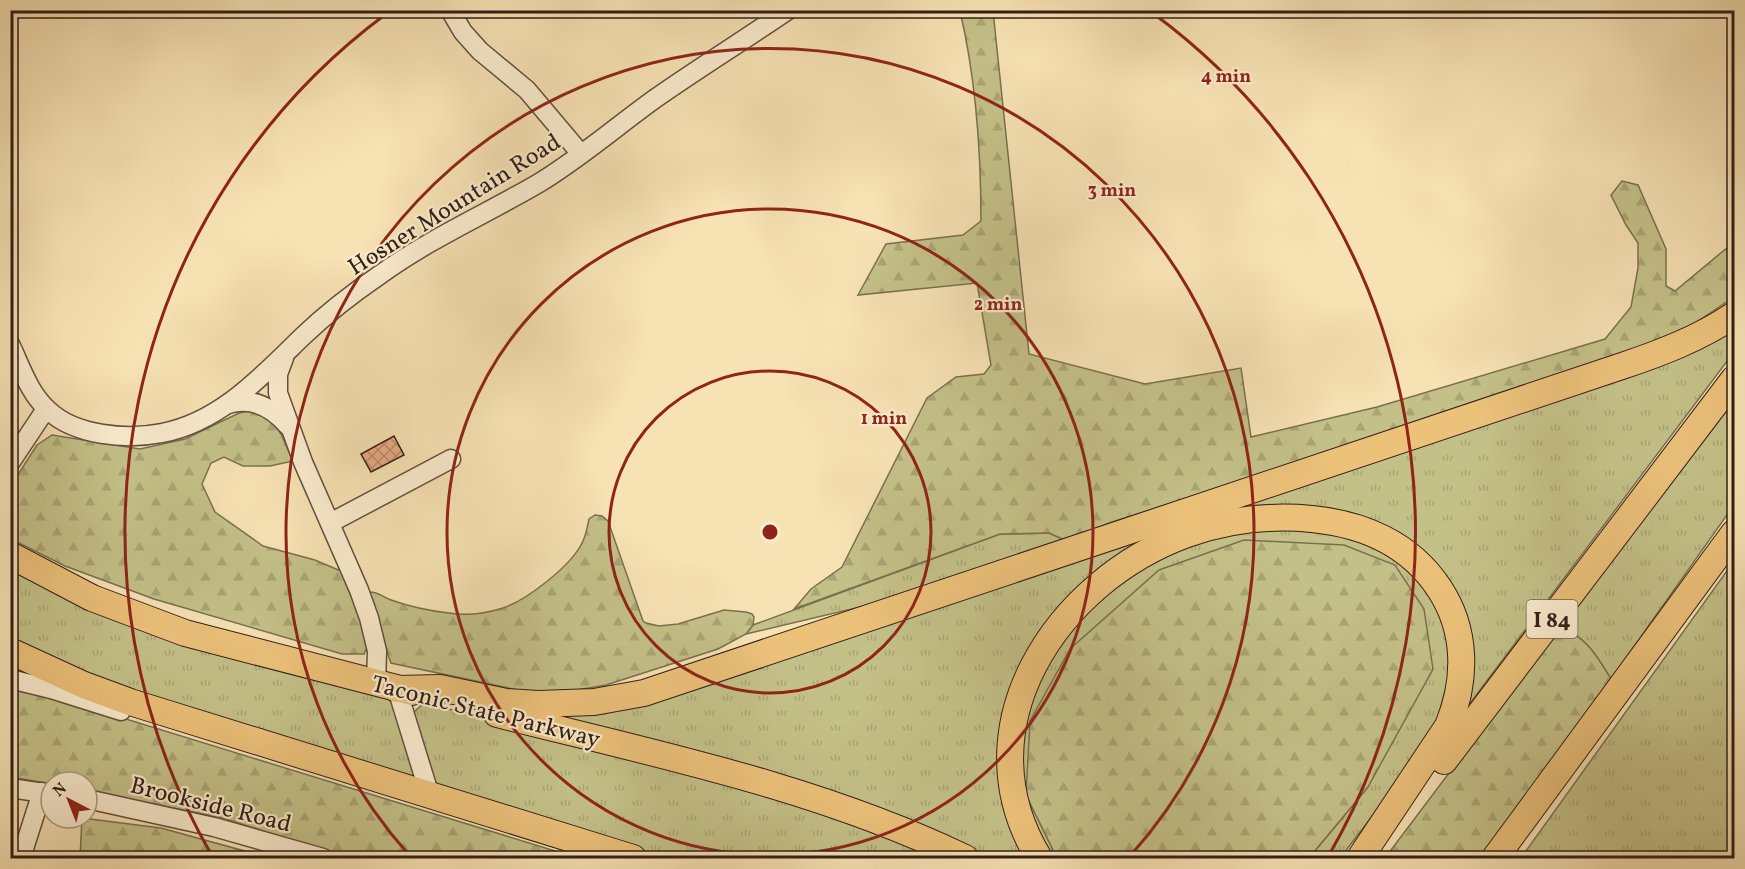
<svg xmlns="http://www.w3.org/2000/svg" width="1745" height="869" font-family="Vollkorn,serif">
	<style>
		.grass { fill: url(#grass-tufts); stroke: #7a704f; stroke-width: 1.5 }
		.forest { fill: url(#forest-firs); stroke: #7a704f; stroke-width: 1.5 }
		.building { fill: url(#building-cross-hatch); stroke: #311e16; stroke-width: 1.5 }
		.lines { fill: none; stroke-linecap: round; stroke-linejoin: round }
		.minor-casing { stroke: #624f3e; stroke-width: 21 }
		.highway-casing { stroke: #311e16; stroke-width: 28 }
		.minor { stroke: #faecce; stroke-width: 18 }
		.highway { stroke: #ecc17a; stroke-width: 26 }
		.ring { fill: none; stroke: #8f2418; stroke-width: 3 }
		.labels { text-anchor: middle; stroke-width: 4.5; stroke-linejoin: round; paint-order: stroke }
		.shield { fill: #faecce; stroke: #6d5c4d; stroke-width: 1.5 }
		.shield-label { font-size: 22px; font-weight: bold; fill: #311e16 }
		.street-label { font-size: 24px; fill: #311e16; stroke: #faecce }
		.centre { fill: #8f2418; stroke: #faecce; stroke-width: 3 }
		.ring-label { font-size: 18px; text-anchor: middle; font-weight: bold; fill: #8f2418; stroke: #faecce; stroke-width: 4.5; stroke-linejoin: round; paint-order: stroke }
	</style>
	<defs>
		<pattern id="grass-tufts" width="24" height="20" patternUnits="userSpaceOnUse" patternTransform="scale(1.5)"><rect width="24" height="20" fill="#c4c188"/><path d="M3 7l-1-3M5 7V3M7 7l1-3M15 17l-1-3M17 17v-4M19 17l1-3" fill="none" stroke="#a9a575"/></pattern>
		<pattern id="forest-firs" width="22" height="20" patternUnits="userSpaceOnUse" patternTransform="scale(1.5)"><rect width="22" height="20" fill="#c4c188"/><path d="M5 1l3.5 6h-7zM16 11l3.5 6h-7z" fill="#a9a575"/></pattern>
		<pattern id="building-cross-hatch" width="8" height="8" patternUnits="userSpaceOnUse" patternTransform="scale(1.5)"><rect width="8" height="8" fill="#e8ac83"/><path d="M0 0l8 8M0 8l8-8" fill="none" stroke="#bd8b6a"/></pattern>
	</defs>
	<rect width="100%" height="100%" fill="#f7e2b4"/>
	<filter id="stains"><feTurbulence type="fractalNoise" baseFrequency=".00333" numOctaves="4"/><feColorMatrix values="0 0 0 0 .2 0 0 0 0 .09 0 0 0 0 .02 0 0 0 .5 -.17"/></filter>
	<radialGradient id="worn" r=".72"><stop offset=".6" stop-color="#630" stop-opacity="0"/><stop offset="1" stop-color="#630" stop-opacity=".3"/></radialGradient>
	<!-- grass -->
	<g class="grass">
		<polygon points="1734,322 1734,352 1468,706 1431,567 1292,511 1132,555 1014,688 1033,858 992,858 930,830 826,789 711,757 512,705 604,705"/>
		<path d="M1734,398V505L1611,679C1597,656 1586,636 1559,627Z"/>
		<polygon points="1243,525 1351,532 1405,555 1447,615 1452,668 1434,730 1384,801 1340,858 1309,858 1368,787 1026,795 1057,858 1047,858 1037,843 1015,757 1035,674 1076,616 1151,558"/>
		<polygon points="1049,533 1067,541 881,602 746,634 753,625 1000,534"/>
		<polygon points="1734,561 1734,858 1521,858"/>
		<polygon points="10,564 382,694 394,704 415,776 408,780 128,692 11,641"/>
		<polygon points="423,704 468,713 759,789 944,858 664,858 438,786 430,777 410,722 414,712"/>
	</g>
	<!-- forest -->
	<g class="forest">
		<path d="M960,11H993L1029,354L1145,384L1241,368L1251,437L1377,407L1605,339L1631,307L1638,268V243L1626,225L1611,195L1622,181L1638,185L1666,249V286L1675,291L1734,242V297L1692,325L1585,370L1109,523L1067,541L1049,533L1000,534L794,609L811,589L842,567L927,398L956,377L984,374L991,365L977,283L858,295L886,244L963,235L981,221C981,151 976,79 960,11Z"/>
		<polygon points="253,410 268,415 281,434 293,461 270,466 243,466 224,457 211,463 202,484 215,512 263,546 315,560 341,571 357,604 369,642 364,654 342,654 154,599 65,566 11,539 10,487 37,445 52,435 140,449 185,439 239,413"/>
		<path d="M595,515L602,516L608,521L643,621L646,623L659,626L678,624L724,610L746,612L752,614L754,617L753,625L746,634L718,649L606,685L571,691L527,692L391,663L367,595L370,592C378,592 383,597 391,600C408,606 430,611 449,613C466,616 487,613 503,608C527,600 569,567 581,545C586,537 587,528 589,519Z"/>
		<polygon points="1244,540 1344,545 1395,565 1424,609 1433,669 1368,787 1309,858 1057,858 1026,795 1030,721 1070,649 1159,570"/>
		<path d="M1559,627C1586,636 1597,656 1611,679L1481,858H1385Z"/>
		<polygon points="10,688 35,691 555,851 571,858 345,858 223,818 87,791 87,782 51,782 51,784 11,777"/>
		<polygon points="82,818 161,828 270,858 80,858"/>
	</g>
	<!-- building -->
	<polygon class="building" points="394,436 404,455 371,472 361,454"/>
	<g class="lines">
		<defs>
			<g id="minor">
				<polyline points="450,10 463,32 480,51 527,90 581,154"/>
				<path d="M10,344C21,367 29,393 48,410C75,436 127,440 162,433C220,422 262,376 302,337C326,314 353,293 381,274C431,238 486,214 539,183C580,158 617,126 656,98C699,68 744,40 788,10"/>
				<polyline points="284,358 278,374 278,393 303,462 359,590 369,618 377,651 376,684"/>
				<path d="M228,404C252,397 272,407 288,426"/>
				<polyline points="10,463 46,409"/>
				<polyline points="330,523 451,459"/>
				<polyline points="10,679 51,689 121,711"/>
				<polyline points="397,689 430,796"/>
				<polyline points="10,788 51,794"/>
				<polyline points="87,799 214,827 323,858"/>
				<polyline points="21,858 42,792"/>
			</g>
			<g id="highway">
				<polyline points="10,555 92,598 185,633 412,692"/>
				<polyline points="10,651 84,685 130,702 633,858"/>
				<path d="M397,689L440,688L506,702L538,704L594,702L644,693L1622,366C1661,353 1700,338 1734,315"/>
				<path d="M497,714C656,754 817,787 965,858"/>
				<polyline points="1444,761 1734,379"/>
				<path d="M1039,858C959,727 1057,581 1187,534C1227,520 1270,515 1312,519C1363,524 1410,544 1439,588C1467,630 1467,680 1448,726L1360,858"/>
				<polyline points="1495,858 1734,533"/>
			</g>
		</defs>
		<!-- minor casing -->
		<use href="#minor" class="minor-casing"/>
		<!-- highway casing -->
		<use href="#highway" class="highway-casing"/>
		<!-- minor -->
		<use href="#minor" class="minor"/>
		<!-- highway -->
		<use href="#highway" class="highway"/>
	</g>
	<!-- distance rings -->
	<g class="ring">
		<circle cx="770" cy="532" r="161"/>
		<circle cx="770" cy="532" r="323"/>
		<path d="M410 856A484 484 0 1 1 1130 856"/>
		<path d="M211 854A645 645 0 0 1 386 14M1154 14A645 645 0 0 1 1329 855"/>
	</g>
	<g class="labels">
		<!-- shield labels -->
		<rect class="shield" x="1526.5" y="600" width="51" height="38" rx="4.5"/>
		<g class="shield-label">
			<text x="1552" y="627">I 84</text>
		</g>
		<!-- street labels -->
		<g class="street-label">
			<text transform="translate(454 204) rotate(-32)" y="8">Hosner Mountain Road</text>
			<text transform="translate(486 711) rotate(14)" y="8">Taconic State Parkway</text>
			<text transform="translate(211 804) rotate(14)" y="8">Brookside Road</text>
		</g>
	</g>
	<circle cx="770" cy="532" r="9" class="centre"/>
	<g class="ring-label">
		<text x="1226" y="82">4 min</text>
		<text x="1112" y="196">3 min</text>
		<text x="998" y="310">2 min</text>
		<text x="884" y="424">1 min</text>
	</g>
	<!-- margin -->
	<rect width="1745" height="869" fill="none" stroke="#f7e2b4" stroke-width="36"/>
	<rect x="12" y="12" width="1721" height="845" fill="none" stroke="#311e16" stroke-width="3"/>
	<rect x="18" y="18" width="1709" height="833" fill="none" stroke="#311e16" stroke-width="1.5"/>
	<!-- north arrow -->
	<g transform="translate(69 800) rotate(318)"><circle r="28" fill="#faecce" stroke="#aa9a84" stroke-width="1.5"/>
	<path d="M0-4.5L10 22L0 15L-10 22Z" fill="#8f2418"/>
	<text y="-9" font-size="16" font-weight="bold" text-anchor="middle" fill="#311e16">N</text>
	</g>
	<rect width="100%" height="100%" filter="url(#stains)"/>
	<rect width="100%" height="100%" fill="url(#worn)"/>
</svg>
